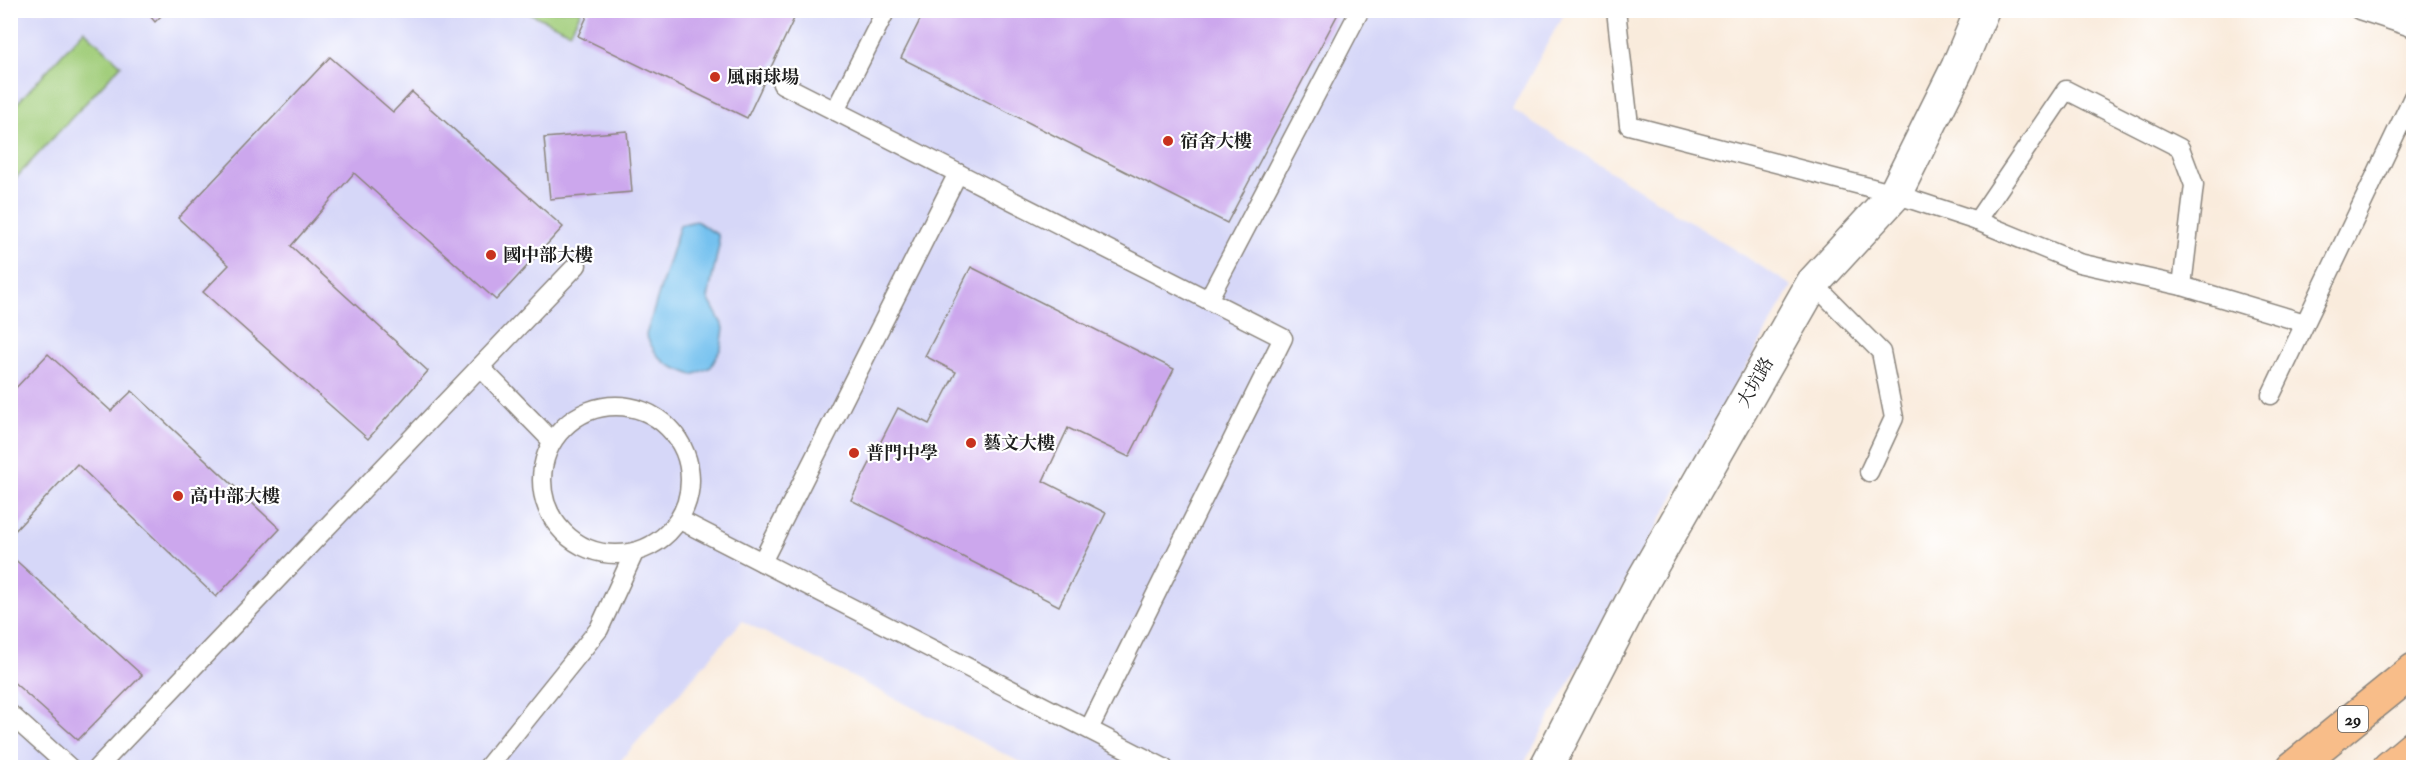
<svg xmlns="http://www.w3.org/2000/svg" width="2424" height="778" font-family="'IM FELL Double Pica','Noto Serif TC',serif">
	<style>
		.built { fill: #d6d7f8 }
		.green { fill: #a2ce7b; stroke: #5f754c; stroke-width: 1.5 }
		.water { fill: #74c1ef; stroke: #486e86; stroke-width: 1.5 }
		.building { fill: #cca7ed }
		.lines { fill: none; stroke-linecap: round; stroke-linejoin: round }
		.service-casing { stroke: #8a847c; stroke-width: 21 }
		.minor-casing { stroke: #8a847c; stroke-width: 36 }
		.primary-casing { stroke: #8a847c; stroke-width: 36 }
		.service { stroke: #fff; stroke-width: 18 }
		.minor { stroke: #fff; stroke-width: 33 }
		.primary { stroke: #f8bd89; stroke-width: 33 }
		.poi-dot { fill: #c8321e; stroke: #fff; stroke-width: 2 }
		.labels { text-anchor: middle; stroke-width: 4.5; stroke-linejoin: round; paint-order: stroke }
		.shield { fill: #fff; stroke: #606060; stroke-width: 1.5 }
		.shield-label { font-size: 16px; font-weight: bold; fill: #1c1c1c }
		.poi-label { font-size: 18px; font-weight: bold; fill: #1c1c1c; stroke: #fff; text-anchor: start }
		.street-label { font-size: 18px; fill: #1c1c1c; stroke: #fff }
	</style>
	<rect width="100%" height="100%" fill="#fff"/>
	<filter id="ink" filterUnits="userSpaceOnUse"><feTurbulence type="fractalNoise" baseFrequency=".0167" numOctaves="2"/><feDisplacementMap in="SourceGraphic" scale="12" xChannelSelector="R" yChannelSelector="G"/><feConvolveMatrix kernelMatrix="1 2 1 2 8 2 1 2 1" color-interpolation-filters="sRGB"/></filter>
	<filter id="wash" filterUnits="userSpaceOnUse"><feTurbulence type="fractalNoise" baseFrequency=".008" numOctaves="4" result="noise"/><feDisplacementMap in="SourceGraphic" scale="24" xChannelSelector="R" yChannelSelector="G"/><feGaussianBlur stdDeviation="1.35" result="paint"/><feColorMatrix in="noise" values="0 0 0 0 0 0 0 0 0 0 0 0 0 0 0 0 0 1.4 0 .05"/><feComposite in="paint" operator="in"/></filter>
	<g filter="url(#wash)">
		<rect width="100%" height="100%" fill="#f9ebdc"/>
		<!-- built -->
		<polygon class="built" points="10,11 1565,11 1512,109 1792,286 1522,767 1030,767 742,621 615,767 11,767"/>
		<!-- green -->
		<g class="green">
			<polygon points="525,11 581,10 581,11 570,32"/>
			<polygon points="84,30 121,65 11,183 11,110"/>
		</g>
		<!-- water -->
		<path class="water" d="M696,221L718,235L719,245L708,298L724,328L721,348L711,367L693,375C665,365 658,362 646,335L680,225Z"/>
		<g id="blocks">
			<!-- building -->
			<g class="building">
				<polygon points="145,10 167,10 155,22"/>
				<polygon points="590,10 798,10 747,118 578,36"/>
				<polygon points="925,10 1340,10 1227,223 901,58"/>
				<polygon points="330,57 393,112 412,92 563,227 496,300 354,173 291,246 428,371 368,439 203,292 229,265 178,218"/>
				<polygon points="627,131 632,192 550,199 544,138"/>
				<polygon points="971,267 1174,369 1129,457 1068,428 1043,481 1106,513 1059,606 851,500 898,408 929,424 956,372 925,356"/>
				<polygon points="48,354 111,411 132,391 280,529 216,597 77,464 10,536 10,394"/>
				<polygon points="10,555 142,675 78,740 10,679"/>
			</g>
		</g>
	</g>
	<g filter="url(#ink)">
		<use href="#blocks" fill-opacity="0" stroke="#8a847c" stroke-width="1.5"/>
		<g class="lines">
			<defs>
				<g id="service">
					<polyline points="1616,10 1629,125 1895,194 1977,221 2079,263 2182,286 2305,323"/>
					<polyline points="2359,10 2414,28"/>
					<polyline points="782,84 1283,338 1089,729"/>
					<polyline points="835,111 886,10"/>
					<polyline points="1977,221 2066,90 2180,148 2194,185 2182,286"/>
					<polyline points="1813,283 1881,352 1894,418 1869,472"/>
					<polyline points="1208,300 1360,10"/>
					<polyline points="480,367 552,441"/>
					<polyline points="2271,395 2414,95"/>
					<circle cx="616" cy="480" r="74"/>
					<polyline points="680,520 1164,768"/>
					<polyline points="762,562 958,173"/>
					<polyline points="10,714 70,768"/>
					<polyline points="97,768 577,265"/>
					<polyline points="487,768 599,629 634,553"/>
				</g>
				<polyline id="minor" points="1546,768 1641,584 1813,283 1895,194 1958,67 1982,10"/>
				<g id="primary">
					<polyline points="2293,768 2414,670"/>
					<polyline points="2389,768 2414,747"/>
				</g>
			</defs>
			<!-- service casing -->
			<use href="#service" class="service-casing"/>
			<!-- minor casing -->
			<use href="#minor" class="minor-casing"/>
			<!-- primary casing -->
			<use href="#primary" class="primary-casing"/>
			<!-- service -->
			<use href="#service" class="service"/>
			<!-- minor -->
			<use href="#minor" class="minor"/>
			<!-- primary -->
			<use href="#primary" class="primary"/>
		</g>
	</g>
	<!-- markers -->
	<g class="poi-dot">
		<circle cx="715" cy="77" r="6"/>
		<circle cx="1168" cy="141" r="6"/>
		<circle cx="491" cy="255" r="6"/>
		<circle cx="971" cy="443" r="6"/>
		<circle cx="854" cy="453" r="6"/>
		<circle cx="178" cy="496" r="6"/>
	</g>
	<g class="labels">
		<!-- shield labels -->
		<rect class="shield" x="2338" y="706" width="30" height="26" rx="4.5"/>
		<g class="shield-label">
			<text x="2353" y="725">29</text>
		</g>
		<!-- poi labels -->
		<g class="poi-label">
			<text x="727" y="83">風雨球場</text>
			<text x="1180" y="147">宿舍大樓</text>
			<text x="503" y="261">國中部大樓</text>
			<text x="983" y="449">藝文大樓</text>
			<text x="866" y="459">普門中學</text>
			<text x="190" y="502">高中部大樓</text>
		</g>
		<!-- street labels -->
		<g class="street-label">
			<text transform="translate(1755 382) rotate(-60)" y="6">大坑路</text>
		</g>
	</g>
	<!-- margin -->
	<rect width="2424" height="778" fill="none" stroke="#fff" stroke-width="36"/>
</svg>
